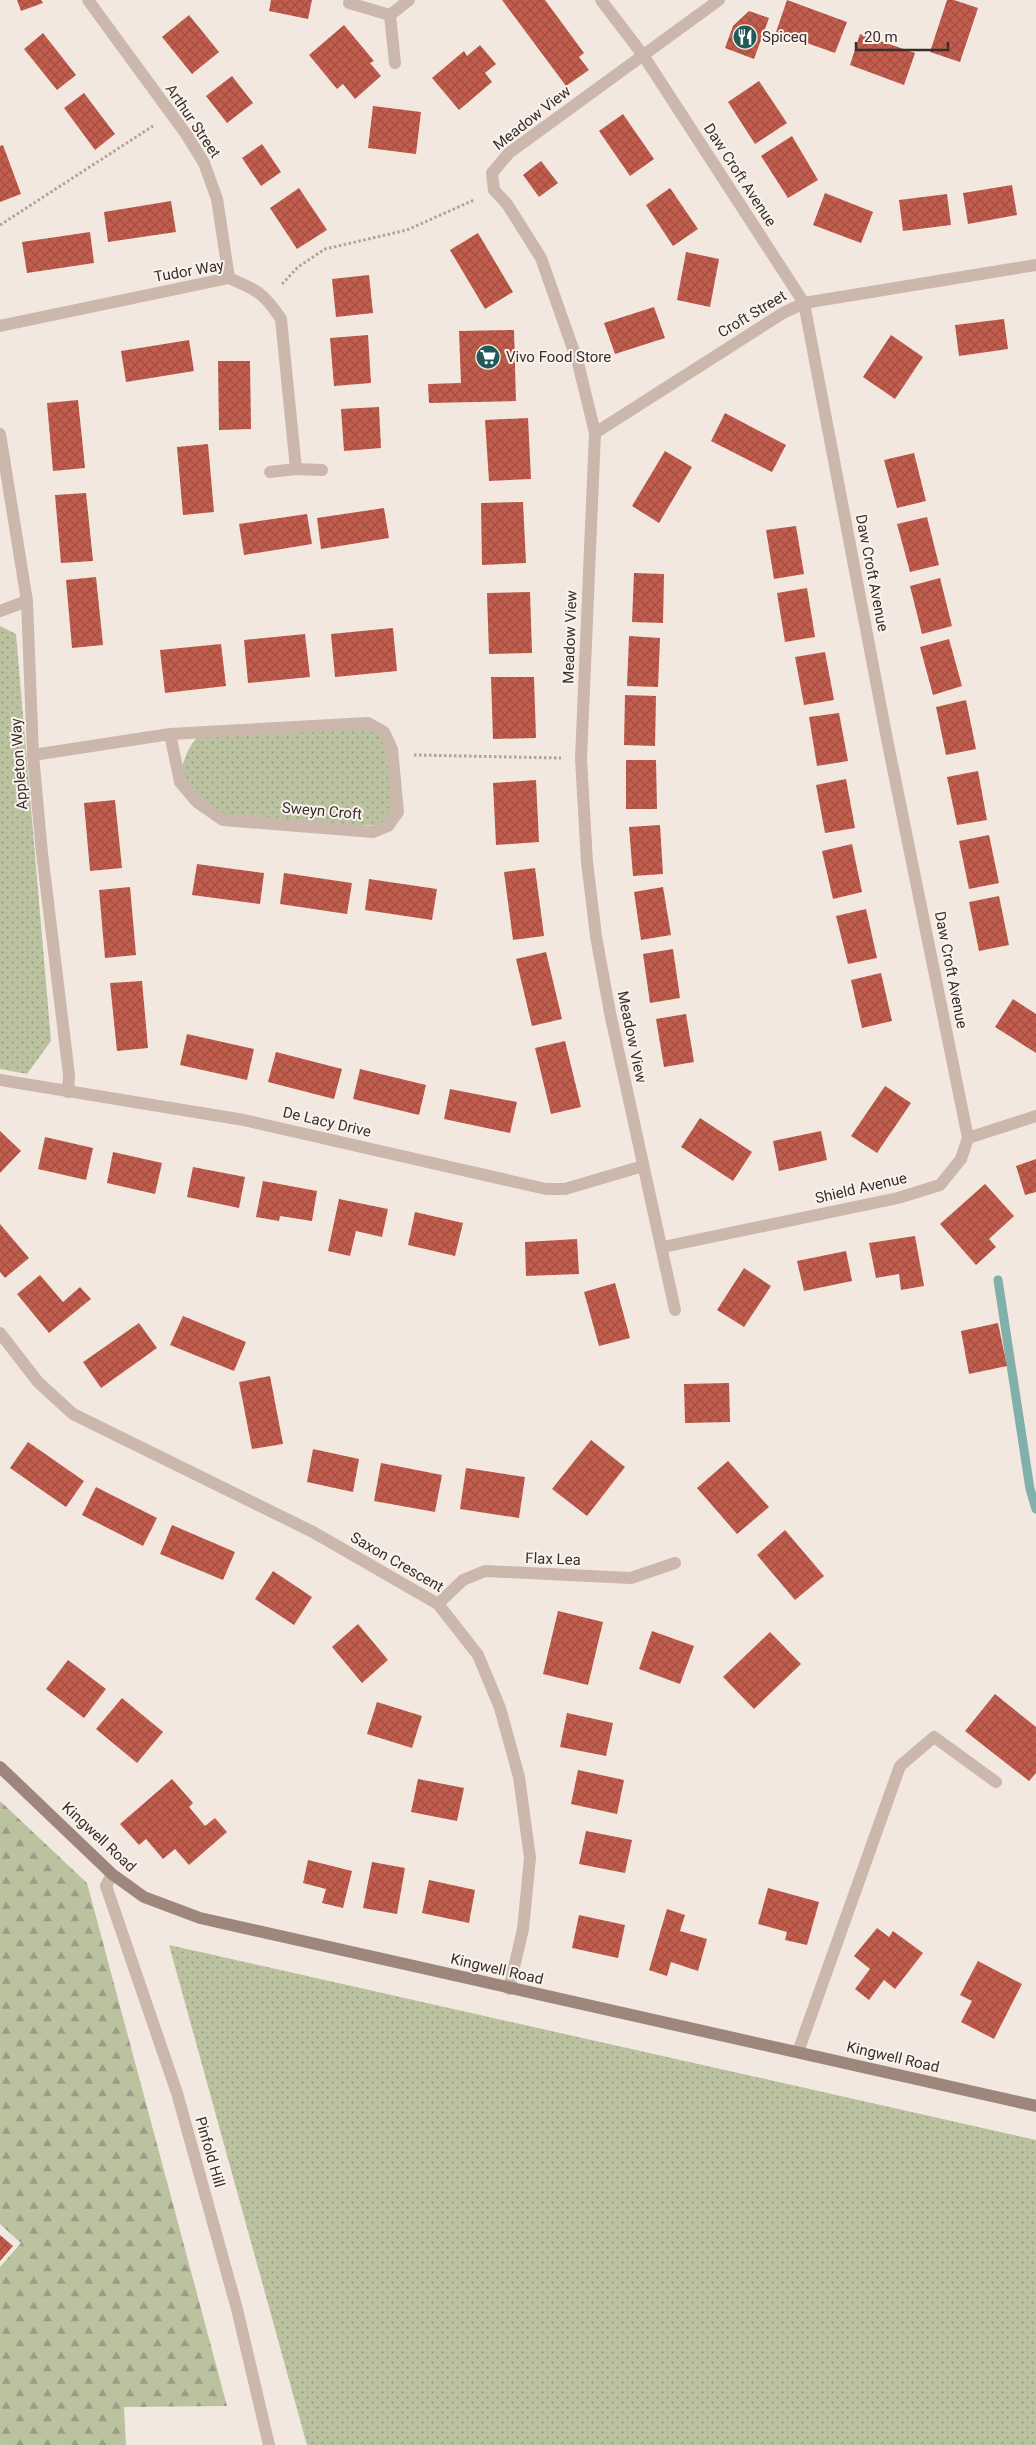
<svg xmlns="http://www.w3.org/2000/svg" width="1036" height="2445" font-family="Roboto,sans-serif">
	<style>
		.grass { fill: url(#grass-dots) }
		.forest { fill: url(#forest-firs) }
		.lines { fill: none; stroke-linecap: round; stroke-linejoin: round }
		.stream { stroke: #80afac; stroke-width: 9 }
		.building { fill: url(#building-cross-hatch) }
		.path { stroke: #b7a196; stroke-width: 3; stroke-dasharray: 2.5 2.5; stroke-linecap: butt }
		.lane { stroke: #cbb7ac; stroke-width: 12 }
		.street { stroke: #cbb7ac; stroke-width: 12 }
		.secondary { stroke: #9f867d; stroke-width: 12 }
		.labels { text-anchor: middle; stroke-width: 4; stroke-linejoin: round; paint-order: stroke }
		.poi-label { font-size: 15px; fill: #392e2b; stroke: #faf3ed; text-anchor: start }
		.street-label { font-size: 15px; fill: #392e2b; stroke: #faf3ed }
	</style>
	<defs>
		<pattern id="grass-dots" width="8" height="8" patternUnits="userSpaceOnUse" patternTransform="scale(1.25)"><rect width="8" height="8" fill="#bac2a0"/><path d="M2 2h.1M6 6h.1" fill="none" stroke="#989e83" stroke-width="1.8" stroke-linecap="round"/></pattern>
		<pattern id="forest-firs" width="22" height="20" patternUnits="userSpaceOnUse" patternTransform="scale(1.25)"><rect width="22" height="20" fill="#bac2a0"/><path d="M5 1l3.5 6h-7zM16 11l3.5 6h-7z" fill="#989e83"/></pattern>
		<pattern id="building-cross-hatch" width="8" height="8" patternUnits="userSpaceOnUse" patternTransform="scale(1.25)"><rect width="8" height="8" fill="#c35e4e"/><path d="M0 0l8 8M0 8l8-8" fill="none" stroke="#9f4e41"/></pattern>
	</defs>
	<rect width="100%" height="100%" fill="#f3e8e0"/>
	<!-- grass -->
	<g class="grass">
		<polygon points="0,626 16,634 51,1041 27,1074 0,1069"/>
		<path d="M368,723L384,732L398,812L388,826L223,820L180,782C182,761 187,747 202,732Z"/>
		<polygon points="169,1945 1036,2140 1036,2445 307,2445"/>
	</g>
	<!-- forest -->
	<polygon class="forest" points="0,1801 87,1883 227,2406 124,2407 126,2445 0,2445 0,2267 21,2243 0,2224"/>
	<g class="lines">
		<!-- stream -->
		<polyline class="stream" points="998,1280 1030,1489 1036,1509"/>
	</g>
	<!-- building -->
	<g class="building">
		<polygon points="17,0 41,0 43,3 21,11"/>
		<polygon points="271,0 312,0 308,19 269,11"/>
		<polygon points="502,0 545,0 584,53 579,57 589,70 566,86"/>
		<polygon points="787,0 847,22 835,53 776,32"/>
		<polygon points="947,0 954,0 978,8 960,62 930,52"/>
		<polygon points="749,11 769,18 754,59 725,48 733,26"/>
		<polygon points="189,15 219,52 192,74 162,37"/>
		<polygon points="344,25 374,61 370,63 381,76 355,99 343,84 337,89 309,55"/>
		<polygon points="43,33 76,75 57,90 24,49"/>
		<polygon points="860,34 915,53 904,85 850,65"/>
		<polygon points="480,45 496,64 485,73 492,82 459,110 432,78 464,51 467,56"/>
		<polygon points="232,76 253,103 227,123 206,96"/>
		<polygon points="759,81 787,123 755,144 728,102"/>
		<polygon points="84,93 115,134 95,150 64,108"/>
		<polygon points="373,106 421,112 416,154 368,148"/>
		<polygon points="623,114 654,159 630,176 599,131"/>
		<polygon points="792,136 818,180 788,198 761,156"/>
		<polygon points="262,144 281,172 261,186 242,158"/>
		<polygon points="3,145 21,194 0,202 0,146"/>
		<polygon points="541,161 558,183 539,197 523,175"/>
		<polygon points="1012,185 1017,215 968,224 963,193"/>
		<polygon points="299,188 327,230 297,249 270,208"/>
		<polygon points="670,188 698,229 673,246 646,205"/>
		<polygon points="825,193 873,212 861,243 813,225"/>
		<polygon points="947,194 951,225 903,231 899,200"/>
		<polygon points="171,201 176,232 108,242 104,212"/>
		<polygon points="90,232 94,263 27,273 22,242"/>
		<polygon points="478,233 513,292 485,309 450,250"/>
		<polygon points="686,252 719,259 710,307 677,300"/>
		<polygon points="369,275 373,313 336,317 332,279"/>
		<polygon points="654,307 665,338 615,354 604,323"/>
		<polygon points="1004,319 1008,349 959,356 955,325"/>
		<polygon points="514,330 516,401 429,403 428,384 461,383 459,331"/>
		<polygon points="368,335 371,383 334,386 330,338"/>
		<polygon points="891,335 923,357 895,399 863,377"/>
		<polygon points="189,340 194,371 126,382 121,351"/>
		<polygon points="218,361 250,361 251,429 219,430"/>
		<polygon points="78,400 85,468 53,471 47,403"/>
		<polygon points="379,407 381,448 344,451 341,409"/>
		<polygon points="725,413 786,445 772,472 711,441"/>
		<polygon points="528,418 531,479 489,481 485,420"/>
		<polygon points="208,444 214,512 183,515 177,447"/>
		<polygon points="665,451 692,467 659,523 632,506"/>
		<polygon points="914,453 926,501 897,508 884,460"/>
		<polygon points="86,493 93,561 61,563 55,495"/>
		<polygon points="523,502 526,563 482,565 481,503"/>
		<polygon points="384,508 389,538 321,549 317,518"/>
		<polygon points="307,514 312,544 244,555 239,524"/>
		<polygon points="927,517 939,565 910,572 897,524"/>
		<polygon points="796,526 804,574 774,579 766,530"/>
		<polygon points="634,573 664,574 663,623 632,622"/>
		<polygon points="96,577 103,645 72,648 66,580"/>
		<polygon points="940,578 952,626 922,634 910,586"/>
		<polygon points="807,588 815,637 785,642 777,593"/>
		<polygon points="530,592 532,653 489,654 487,593"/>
		<polygon points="393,628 397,671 335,677 331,634"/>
		<polygon points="305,634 310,677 248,683 244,640"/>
		<polygon points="629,636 660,638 658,687 627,686"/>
		<polygon points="949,639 962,686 933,695 920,647"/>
		<polygon points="221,644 226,686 165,693 160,650"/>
		<polygon points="825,652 834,700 804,705 795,657"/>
		<polygon points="491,677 534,677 536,738 493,739"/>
		<polygon points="625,695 656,696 655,746 624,745"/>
		<polygon points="966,700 976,749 946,755 936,707"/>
		<polygon points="839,713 848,761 817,766 809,717"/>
		<polygon points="626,760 656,760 657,809 626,809"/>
		<polygon points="978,771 987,820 957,825 947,777"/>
		<polygon points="846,779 855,828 825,833 816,785"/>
		<polygon points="536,780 539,842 496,845 493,783"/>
		<polygon points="115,800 122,868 90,871 84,803"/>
		<polygon points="660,825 663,874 633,876 629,827"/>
		<polygon points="989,835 999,883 969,889 959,841"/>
		<polygon points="852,844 862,892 833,899 822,851"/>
		<polygon points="197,864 264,873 260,904 192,895"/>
		<polygon points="535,868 544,936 513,940 504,872"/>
		<polygon points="284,873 352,883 347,914 280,904"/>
		<polygon points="369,879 437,889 432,920 365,910"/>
		<polygon points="130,887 136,955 105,958 99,890"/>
		<polygon points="663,887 671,935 641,940 634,892"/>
		<polygon points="999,896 1009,945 979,951 969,902"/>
		<polygon points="866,909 877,958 848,964 836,916"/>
		<polygon points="673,949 680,998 650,1003 643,954"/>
		<polygon points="546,952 562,1019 532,1026 516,959"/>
		<polygon points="881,973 892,1021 862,1028 851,980"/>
		<polygon points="142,981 148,1048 117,1051 110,983"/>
		<polygon points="1013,999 1036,1014 1036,1053 995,1027"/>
		<polygon points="686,1014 694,1062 664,1067 656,1019"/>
		<polygon points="187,1034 254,1049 247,1080 180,1065"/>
		<polygon points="565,1041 581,1107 551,1114 535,1048"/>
		<polygon points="276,1052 342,1069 334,1099 268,1082"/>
		<polygon points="360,1069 426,1085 419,1115 353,1099"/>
		<polygon points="885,1086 911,1103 877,1153 851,1136"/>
		<polygon points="450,1089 517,1102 510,1133 444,1119"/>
		<polygon points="700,1118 752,1152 733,1181 681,1147"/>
		<polygon points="0,1131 21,1151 0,1173"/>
		<polygon points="821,1131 827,1160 779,1171 773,1141"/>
		<polygon points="45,1137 93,1148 86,1180 38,1169"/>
		<polygon points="113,1152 162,1163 155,1194 107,1183"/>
		<polygon points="1036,1159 1036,1192 1025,1195 1016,1166"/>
		<polygon points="193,1167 245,1177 239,1208 187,1197"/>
		<polygon points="263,1181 317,1191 312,1221 280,1216 279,1221 256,1217"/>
		<polygon points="985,1184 1014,1216 989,1239 996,1247 976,1265 940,1224"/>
		<polygon points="339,1199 388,1209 382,1237 356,1231 350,1256 328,1251"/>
		<polygon points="415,1212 463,1223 455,1256 408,1245"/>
		<polygon points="0,1224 29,1258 5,1278 0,1272"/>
		<polygon points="915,1236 924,1286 901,1290 899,1274 876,1278 869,1243"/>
		<polygon points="577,1239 579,1274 526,1276 525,1242"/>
		<polygon points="846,1251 852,1281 804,1291 797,1261"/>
		<polygon points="744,1268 771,1286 744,1327 717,1310"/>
		<polygon points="40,1275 63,1302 80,1287 91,1299 49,1333 17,1294"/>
		<polygon points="615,1283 630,1338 599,1346 584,1292"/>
		<polygon points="183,1316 246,1342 234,1371 170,1345"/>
		<polygon points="139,1323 157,1348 101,1388 83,1362"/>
		<polygon points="998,1323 1007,1366 969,1374 961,1331"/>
		<polygon points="270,1376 283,1444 252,1449 239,1382"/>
		<polygon points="729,1383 730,1422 685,1423 684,1384"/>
		<polygon points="591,1440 625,1467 587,1516 552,1489"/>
		<polygon points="28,1442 84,1481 66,1507 10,1468"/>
		<polygon points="313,1449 359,1459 353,1492 307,1482"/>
		<polygon points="728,1461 769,1507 737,1534 697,1488"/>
		<polygon points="381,1463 442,1475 435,1512 374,1501"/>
		<polygon points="466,1468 525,1477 519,1518 460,1509"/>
		<polygon points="96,1487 157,1518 143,1546 82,1515"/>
		<polygon points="172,1525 235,1552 223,1580 160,1554"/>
		<polygon points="785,1530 824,1576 795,1600 757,1555"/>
		<polygon points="273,1571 312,1597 294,1625 255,1599"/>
		<polygon points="558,1611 603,1622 588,1685 543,1674"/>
		<polygon points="358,1624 388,1660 362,1683 332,1647"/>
		<polygon points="652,1631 694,1646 680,1684 639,1669"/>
		<polygon points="770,1632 801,1664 754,1709 723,1677"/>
		<polygon points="68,1660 106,1689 84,1718 46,1689"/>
		<polygon points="995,1694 1036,1727 1036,1773 1029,1781 965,1731"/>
		<polygon points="122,1698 163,1732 137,1763 96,1729"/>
		<polygon points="377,1702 422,1716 412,1748 367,1734"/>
		<polygon points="567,1713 613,1723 606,1756 560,1747"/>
		<polygon points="578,1770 624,1780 617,1814 571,1804"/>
		<polygon points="172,1779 193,1803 189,1807 205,1826 215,1818 227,1832 189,1865 175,1849 163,1859 146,1839 139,1845 120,1824"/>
		<polygon points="418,1779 464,1788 457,1821 411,1812"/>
		<polygon points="586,1831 632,1840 625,1873 579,1864"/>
		<polygon points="308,1860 352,1871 343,1908 322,1903 326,1889 303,1883"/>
		<polygon points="372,1862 405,1868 397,1914 363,1908"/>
		<polygon points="429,1880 475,1890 469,1923 422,1913"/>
		<polygon points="768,1888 819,1902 807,1945 785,1940 787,1932 758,1924"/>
		<polygon points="667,1909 685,1915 680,1931 707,1939 698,1971 671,1962 667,1976 649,1970"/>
		<polygon points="579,1915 625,1925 618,1958 572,1948"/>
		<polygon points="877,1928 889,1937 893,1931 923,1953 895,1989 884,1980 869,2000 855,1989 870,1969 854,1956"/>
		<polygon points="978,1961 1022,1984 994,2039 961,2022 972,2001 960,1995"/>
		<polygon points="0,2235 13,2246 0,2261"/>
	</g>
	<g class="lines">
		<!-- path -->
		<g class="path">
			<polyline points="0,225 153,126"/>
			<polyline points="282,284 298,267 325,249 407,230 474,200"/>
			<polyline points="414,755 561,758"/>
		</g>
		<!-- lane -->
		<g class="lane">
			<polyline points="349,3 390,15 395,63"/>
			<polyline points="798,2052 900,1766 934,1737 996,1782"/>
		</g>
		<!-- street -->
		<g class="street">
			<polyline points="88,0 186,134 204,163 217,199 229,278"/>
			<polyline points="601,0 643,55 804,303 887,739 968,1138 961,1159 940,1185 898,1198 663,1247"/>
			<polyline points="390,15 409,0"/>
			<path d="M0,326L229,278C257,290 264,293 281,319L296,469"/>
			<polyline points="595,433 783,313 804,303 1036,265"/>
			<polyline points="0,434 27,601 33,755 42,853 69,1075 68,1092"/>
			<polyline points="270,472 296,469 322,470"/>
			<polyline points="0,611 27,601"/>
			<polyline points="33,755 170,734 368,723 384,732 392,749 398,812 388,826 373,832 223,820 197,802 180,782 170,734"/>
			<polyline points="0,1080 244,1120 546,1189 565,1189 643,1166"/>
			<polyline points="968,1138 1036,1116"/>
			<polyline points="675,1310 610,1013 596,936 587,862 581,759 595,433 578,363 541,258 507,204 494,190 492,173 509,153 719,0"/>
			<polyline points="0,1333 38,1382 73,1414 313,1532 438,1604 478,1655 500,1708 519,1777 530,1858 523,1929 509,1989"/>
			<polyline points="438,1604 463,1580 485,1571 631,1578 675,1563"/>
			<polyline points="112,1874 106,1886 177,2093 237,2309 269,2445"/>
		</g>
		<!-- secondary -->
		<polyline class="secondary" points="0,1767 112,1874 144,1897 200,1918 1036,2106"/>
	</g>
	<!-- icons -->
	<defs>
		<symbol id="restaurant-disc" viewBox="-11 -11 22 22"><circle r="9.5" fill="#215a58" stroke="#faf3ed"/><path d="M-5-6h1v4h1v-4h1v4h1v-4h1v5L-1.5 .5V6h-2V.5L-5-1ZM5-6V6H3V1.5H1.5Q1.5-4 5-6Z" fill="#fff"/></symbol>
		<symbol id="supermarket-disc" viewBox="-11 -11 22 22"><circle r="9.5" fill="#215a58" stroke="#faf3ed"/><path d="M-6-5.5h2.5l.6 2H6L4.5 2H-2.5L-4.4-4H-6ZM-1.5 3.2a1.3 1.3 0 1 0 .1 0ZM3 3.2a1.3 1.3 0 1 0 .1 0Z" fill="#fff"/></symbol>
	</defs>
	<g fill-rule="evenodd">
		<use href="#restaurant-disc" x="731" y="23" width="28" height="28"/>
		<use href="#supermarket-disc" x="474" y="343" width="28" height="28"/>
	</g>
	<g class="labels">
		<!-- poi labels -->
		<g class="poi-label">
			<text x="762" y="42">Spiceq</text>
			<text x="506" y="362">Vivo Food Store</text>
		</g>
		<!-- street labels -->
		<g class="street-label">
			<text transform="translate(532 118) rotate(-38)" y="5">Meadow View</text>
			<text transform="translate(193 121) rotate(56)" y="5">Arthur Street</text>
			<text transform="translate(740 175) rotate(57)" y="5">Daw Croft Avenue</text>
			<text transform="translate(189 271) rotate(-10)" y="5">Tudor Way</text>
			<text transform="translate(752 314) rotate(-31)" y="5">Croft Street</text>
			<text transform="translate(872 573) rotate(79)" y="5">Daw Croft Avenue</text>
			<text transform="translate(570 637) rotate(-88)" y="5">Meadow View</text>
			<text transform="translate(19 764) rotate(-94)" y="5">Appleton Way</text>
			<text transform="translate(322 811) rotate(5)" y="5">Sweyn Croft</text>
			<text transform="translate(951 970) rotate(79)" y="5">Daw Croft Avenue</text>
			<text transform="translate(632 1037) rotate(78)" y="5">Meadow View</text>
			<text transform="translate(327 1122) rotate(13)" y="5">De Lacy Drive</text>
			<text transform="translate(861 1188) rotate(-13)" y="5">Shield Avenue</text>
			<text transform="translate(553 1559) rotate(2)" y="5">Flax Lea</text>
			<text transform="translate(397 1562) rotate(30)" y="5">Saxon Crescent</text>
			<text transform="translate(99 1837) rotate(43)" y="5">Kingwell Road</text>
			<text transform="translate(497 1969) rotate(13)" y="5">Kingwell Road</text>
			<text transform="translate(893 2057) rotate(13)" y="5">Kingwell Road</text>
			<text transform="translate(210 2152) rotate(74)" y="5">Pinfold Hill</text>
		</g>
	</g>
	<!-- scale -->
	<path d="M856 42v8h92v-8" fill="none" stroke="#392e2b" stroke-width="2.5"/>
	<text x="864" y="42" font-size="15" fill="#392e2b" stroke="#faf3ed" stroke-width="4" paint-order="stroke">20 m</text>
</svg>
